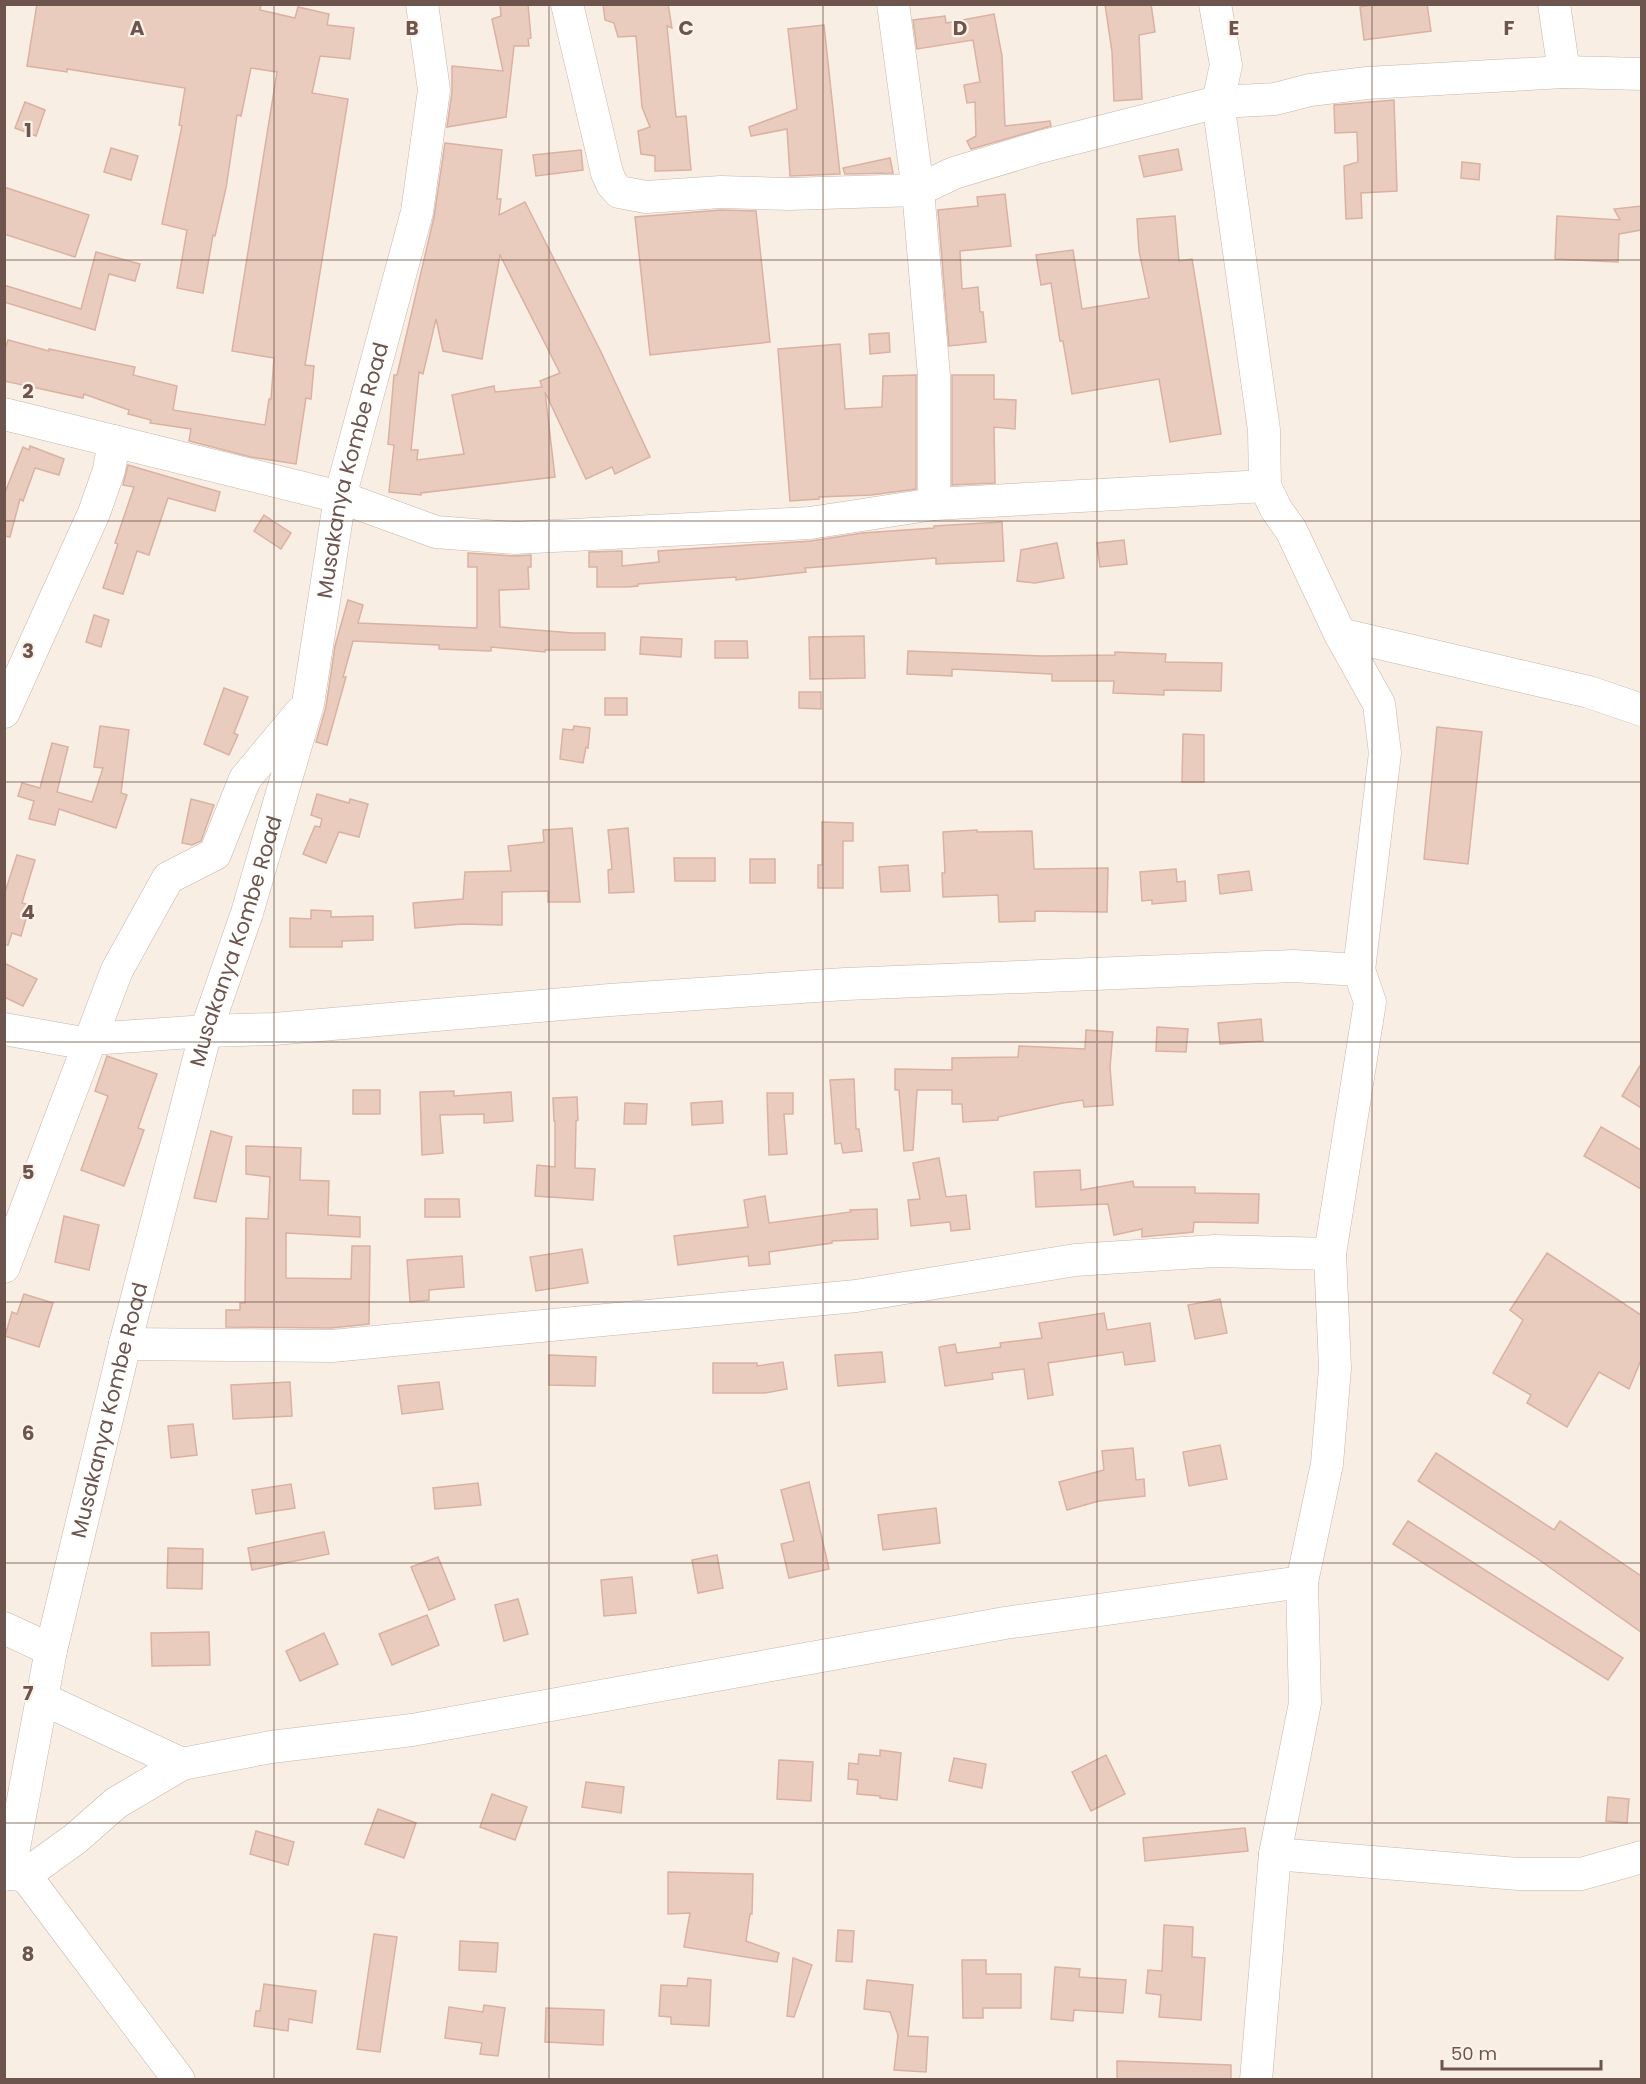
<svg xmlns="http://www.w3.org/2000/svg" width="1646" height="2084" font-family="Poppins,sans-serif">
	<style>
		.building { fill: #eaccbf; stroke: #dab1a2; stroke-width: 1.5; fill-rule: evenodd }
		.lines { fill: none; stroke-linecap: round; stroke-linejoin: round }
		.minor-casing { stroke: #c7b5ac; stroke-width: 33 }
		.minor { stroke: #fff; stroke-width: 32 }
		.grid { fill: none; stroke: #6d554d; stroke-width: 1.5; stroke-opacity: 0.55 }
		.labels { text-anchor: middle; stroke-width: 4.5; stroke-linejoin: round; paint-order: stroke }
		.street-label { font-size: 21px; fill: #6d554d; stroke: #fcf2e9 }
		.grid-label { font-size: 20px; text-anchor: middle; font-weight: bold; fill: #6d554d; stroke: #fcf2e9; stroke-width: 4.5; stroke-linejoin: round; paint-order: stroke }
	</style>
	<rect width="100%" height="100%" fill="#f8eee3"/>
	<!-- building -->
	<g class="building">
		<polygon points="37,4 261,4 260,10 295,18 298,7 329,14 327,25 354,28 350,59 320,56 312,93 348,99 305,365 314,366 311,399 306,398 296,464 251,457 189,441 191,429 150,423 151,420 128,414 129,410 84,394 83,398 4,381 4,352 8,340 49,351 49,349 135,367 133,375 177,386 173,410 265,425 269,399 271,399 274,358 232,351 277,72 251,68 241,116 237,115 226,188 215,236 213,235 203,293 177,288 187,230 162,224 182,126 179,125 185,88 67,69 67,72 27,66"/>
		<polygon points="500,4 528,4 531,38 528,39 529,46 514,46 506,117 447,127 452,92 452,66 503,71 492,19 501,16"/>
		<polygon points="603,4 668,4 672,28 667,26 676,117 686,116 691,170 655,171 655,156 641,154 638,131 650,127 642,107 636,36 618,37 614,23 605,20"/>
		<polygon points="1105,4 1151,4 1155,32 1139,35 1142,99 1114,101 1112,52"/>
		<polygon points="1377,4 1427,4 1431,31 1364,40 1360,7"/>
		<polygon points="994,14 1002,56 1005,126 1050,121 1051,126 971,149 967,141 976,136 975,102 967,103 964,85 980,82 973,40 917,49 913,20 945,16 946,23"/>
		<polygon points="824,25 840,174 790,176 787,129 751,136 749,127 797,109 788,29"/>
		<polygon points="1394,100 1397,191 1361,193 1362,218 1346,219 1344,166 1358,162 1357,132 1335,133 1334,105"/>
		<polygon points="25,102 45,110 36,136 15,128"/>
		<path d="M445,143L502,150L497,199H501L499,215L525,202L601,352L650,457L615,474L612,467L586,479L545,392L555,477L421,493V495L389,492L394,445L388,444L394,375H397L434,217ZM500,255L560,373L540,381L542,387L495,392L494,386L452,395L464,454L417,460L418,450H411L419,372L423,374L436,319L443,351L482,359Z"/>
		<polygon points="111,148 138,156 131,180 104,172"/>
		<polygon points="1178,149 1182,170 1144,177 1139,156"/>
		<polygon points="581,150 583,170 536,176 533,155"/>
		<polygon points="890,158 893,173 845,174 843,168"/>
		<polygon points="1462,162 1480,164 1479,180 1461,178"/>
		<polygon points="4,187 89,215 75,257 4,234"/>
		<polygon points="1005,194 1011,246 960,251 962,289 978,287 980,312 983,312 986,342 949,346 938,210 978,206 977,197"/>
		<polygon points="1641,206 1641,230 1619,234 1618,262 1555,259 1557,216 1620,220 1614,209"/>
		<polygon points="721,210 756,211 770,342 650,355 635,217"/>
		<polygon points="1175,216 1179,261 1192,259 1221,434 1170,442 1159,379 1072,394 1063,341 1060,341 1051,283 1041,285 1036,255 1073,250 1082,309 1149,298 1139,251 1137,219"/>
		<polygon points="96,252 140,264 135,281 109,274 95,330 4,302 4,285 81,309"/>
		<polygon points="889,333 890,352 870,354 869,334"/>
		<polygon points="840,344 845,409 882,407 883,376 916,375 916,489 871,495 819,497 819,499 790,501 778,349"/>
		<polygon points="952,375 994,375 994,399 1016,400 1015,429 994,427 995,483 952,485"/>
		<polygon points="30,446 64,459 59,475 35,468 23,501 20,499 10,537 4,536 4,495 23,447 29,450"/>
		<polygon points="128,465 220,492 215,511 168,498 149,555 137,551 123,594 103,588 118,544 115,543 134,487 123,485"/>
		<polygon points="264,515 291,533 281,549 254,531"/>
		<polygon points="1002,522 1004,561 936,564 936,558 805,568 806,572 736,580 736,577 638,584 638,586 628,587 597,587 597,567 589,567 589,552 622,551 622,566 659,562 658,551 811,541 862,533 934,528 934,526"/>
		<polygon points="1124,540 1127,564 1100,567 1097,543"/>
		<polygon points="1057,543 1064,578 1035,583 1017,581 1021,550"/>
		<polygon points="468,553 513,556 531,555 531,567 528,567 529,589 499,590 500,627 573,633 605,633 605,650 545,650 545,652 491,647 491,651 439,649 439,645 353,641 343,677 346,677 327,745 316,742 326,707 335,646 348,600 363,605 358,623 477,628 477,567 468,567"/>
		<polygon points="94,615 109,620 101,647 86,642"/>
		<polygon points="864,636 865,678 810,679 809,637"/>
		<polygon points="641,637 682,639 681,657 640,654"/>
		<polygon points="715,641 747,641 748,658 715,658"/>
		<polygon points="908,651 1042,656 1115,655 1115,652 1166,654 1165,662 1222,663 1221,691 1164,690 1164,695 1113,693 1114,681 1052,681 1052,674 952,669 952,676 907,674"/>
		<polygon points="224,688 248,697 234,733 238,735 229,755 204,744"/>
		<polygon points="799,692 821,692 821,709 799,708"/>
		<rect x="605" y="698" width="22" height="17"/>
		<polygon points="100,726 129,730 121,793 127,795 116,828 59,809 55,825 29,819 34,801 18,796 22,783 40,788 52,743 68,747 57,792 92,802 103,768 94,767"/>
		<polygon points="574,726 590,728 588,748 586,747 583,763 560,759 563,729 573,730"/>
		<polygon points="1437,727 1482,732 1468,864 1424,859"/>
		<polygon points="1183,734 1204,735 1204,782 1182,782"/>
		<polygon points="317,794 349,803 350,799 368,804 359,837 339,832 326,863 303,854 315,826 320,827 322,819 311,815"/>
		<polygon points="191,799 214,805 201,841 192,845 182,843"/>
		<polygon points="822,822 853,823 853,841 843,841 843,888 818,888 818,865 822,865"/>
		<polygon points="572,828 580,902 548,902 548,891 502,892 502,925 463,924 415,928 413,903 463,899 465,872 511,871 508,846 544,842 543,830"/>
		<polygon points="628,828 634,892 609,893 608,870 612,869 608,830"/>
		<polygon points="977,830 977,832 1032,831 1034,869 1108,868 1107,912 1035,911 1035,921 999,922 998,895 943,897 942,873 945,873 943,832"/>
		<polygon points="17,855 35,860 22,903 30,905 21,936 12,933 8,945 4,945 4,895"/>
		<polygon points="674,858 715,858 715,881 675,881"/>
		<rect x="750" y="859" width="25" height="24"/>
		<polygon points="908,865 910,891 881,892 879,867"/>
		<polygon points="1176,869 1177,882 1185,881 1186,901 1152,904 1152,900 1142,901 1140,872"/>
		<polygon points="1249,871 1252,890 1220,894 1218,875"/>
		<polygon points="311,910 331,911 331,917 373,916 373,940 342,941 342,947 290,947 290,918 311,919"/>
		<polygon points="4,963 37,979 23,1006 4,997"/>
		<polygon points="1261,1019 1263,1041 1220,1044 1218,1023"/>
		<polygon points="1157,1027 1188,1029 1186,1052 1156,1051"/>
		<polygon points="1086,1030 1113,1032 1110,1067 1113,1105 1084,1107 1083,1100 1063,1103 998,1117 998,1120 963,1122 962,1104 952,1104 952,1090 917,1090 913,1150 904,1151 899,1090 895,1090 895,1069 952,1070 952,1058 1018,1057 1019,1046 1085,1049"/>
		<polygon points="107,1056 157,1074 138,1128 144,1130 124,1186 81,1170 108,1096 95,1091"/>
		<polygon points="1641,1064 1641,1108 1622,1096"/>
		<polygon points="854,1079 856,1129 859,1129 862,1151 843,1153 841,1143 835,1144 830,1080"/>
		<rect x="353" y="1090" width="27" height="24"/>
		<polygon points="454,1091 454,1096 511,1092 513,1121 484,1123 484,1114 440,1115 443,1153 422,1155 420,1092"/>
		<polygon points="767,1093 793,1093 793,1114 784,1114 787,1154 769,1155"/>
		<polygon points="577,1097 578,1120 576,1121 575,1168 595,1169 593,1200 535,1196 537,1165 555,1167 555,1121 554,1121 553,1098"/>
		<polygon points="722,1101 723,1123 692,1125 691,1103"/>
		<polygon points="625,1103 647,1104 646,1124 624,1124"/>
		<polygon points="1601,1127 1641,1150 1641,1189 1584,1156"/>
		<polygon points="211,1131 232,1137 216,1202 194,1198"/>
		<polygon points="246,1146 301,1148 300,1180 329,1181 328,1215 360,1217 360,1237 286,1233 286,1278 351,1279 352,1246 370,1246 369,1324 331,1328 226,1327 226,1310 240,1310 240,1303 245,1303 246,1218 268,1219 270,1177 246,1174"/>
		<polygon points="939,1158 946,1197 966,1195 970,1229 951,1231 950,1222 911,1226 908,1200 920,1199 913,1163"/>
		<polygon points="1080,1170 1081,1190 1133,1181 1134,1187 1195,1187 1195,1193 1259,1194 1258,1223 1194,1222 1193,1232 1142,1237 1142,1229 1114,1235 1108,1204 1036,1207 1034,1172"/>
		<polygon points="765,1196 769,1223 851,1212 850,1210 877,1209 878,1239 832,1241 832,1243 769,1252 770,1264 749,1266 748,1256 678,1265 674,1236 748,1227 744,1200"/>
		<polygon points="425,1199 459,1199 460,1217 425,1217"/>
		<polygon points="64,1216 99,1225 89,1270 55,1262"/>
		<polygon points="582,1249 588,1283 536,1291 530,1257"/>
		<polygon points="1547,1253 1641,1315 1641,1360 1629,1389 1599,1372 1567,1427 1527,1403 1531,1395 1493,1373 1523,1320 1510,1310"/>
		<polygon points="462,1256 464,1287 429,1290 429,1300 410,1302 407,1260"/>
		<polygon points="24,1294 53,1303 39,1347 5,1336 12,1312 17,1314"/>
		<polygon points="1220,1299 1227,1333 1195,1339 1188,1305"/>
		<polygon points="1104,1313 1107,1330 1150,1323 1155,1361 1125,1365 1123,1352 1048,1363 1053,1395 1028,1399 1024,1369 992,1373 993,1379 945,1386 939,1347 955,1344 957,1353 1001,1347 1000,1343 1042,1338 1039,1323"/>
		<polygon points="882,1352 885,1382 838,1386 835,1355"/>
		<polygon points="549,1355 596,1357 595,1386 549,1385"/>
		<polygon points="783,1362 787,1389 765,1393 713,1393 713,1363 757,1363 757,1366"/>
		<polygon points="290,1382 292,1416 233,1419 231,1385"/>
		<polygon points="439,1382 443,1409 402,1414 398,1386"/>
		<polygon points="193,1424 197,1455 171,1458 168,1426"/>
		<polygon points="1220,1445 1227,1479 1189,1486 1183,1452"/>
		<polygon points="1133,1448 1136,1480 1144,1479 1145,1496 1099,1501 1067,1510 1059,1482 1104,1470 1102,1451"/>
		<polygon points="1436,1453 1554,1530 1560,1521 1641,1576 1641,1632 1535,1557 1418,1481"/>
		<polygon points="809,1482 829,1569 789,1578 781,1544 794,1541 781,1490"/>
		<polygon points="478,1483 481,1505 435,1509 433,1488"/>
		<polygon points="291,1484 295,1508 256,1514 252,1490"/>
		<polygon points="936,1508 940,1543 883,1550 878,1515"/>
		<polygon points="1408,1521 1623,1658 1608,1680 1393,1544"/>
		<polygon points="324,1532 329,1554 252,1570 248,1548"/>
		<polygon points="168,1548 203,1549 202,1589 167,1588"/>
		<polygon points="717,1555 723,1588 698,1593 692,1560"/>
		<polygon points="438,1557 455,1599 429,1610 411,1567"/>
		<polygon points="632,1577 636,1613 604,1616 601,1580"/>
		<polygon points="518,1599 528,1634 504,1641 495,1605"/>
		<polygon points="427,1615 439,1645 392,1665 379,1634"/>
		<polygon points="209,1632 210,1665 152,1666 151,1633"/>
		<polygon points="324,1633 338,1664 300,1681 286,1651"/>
		<polygon points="880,1750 901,1753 897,1800 880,1798 880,1796 857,1794 858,1780 848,1779 849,1763 858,1764 859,1754 880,1756"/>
		<polygon points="1106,1755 1125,1794 1091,1811 1072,1772"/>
		<polygon points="954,1758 986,1764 982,1788 949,1781"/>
		<polygon points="779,1760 813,1762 811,1801 777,1799"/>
		<polygon points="586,1782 624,1787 621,1813 582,1807"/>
		<polygon points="492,1794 527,1807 515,1840 480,1827"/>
		<polygon points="1608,1797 1629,1799 1627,1823 1606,1821"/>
		<polygon points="378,1809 416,1823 404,1858 365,1844"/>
		<polygon points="1245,1828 1248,1851 1145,1861 1143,1838"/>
		<polygon points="256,1831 294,1842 288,1865 250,1854"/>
		<polygon points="668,1872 753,1874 752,1914 750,1914 746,1941 779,1953 777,1962 684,1947 690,1913 668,1914"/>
		<polygon points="1164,1925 1193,1927 1192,1957 1205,1958 1201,2020 1159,2017 1161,1995 1146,1993 1148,1970 1162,1971"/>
		<polygon points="838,1930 854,1931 852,1962 836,1961"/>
		<polygon points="374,1934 397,1937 380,2052 357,2049"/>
		<polygon points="460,1941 498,1943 496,1972 459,1970"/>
		<polygon points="793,1958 812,1965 794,2017 787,2016"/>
		<polygon points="962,1960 986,1960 986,1974 1021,1974 1021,2008 983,2008 983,2018 963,2018"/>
		<polygon points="1055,1967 1080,1969 1079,1977 1126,1980 1123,2013 1074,2010 1073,2021 1051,2019"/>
		<polygon points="688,1978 711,1980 709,2026 671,2024 671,2017 659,2016 661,1985 687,1986"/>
		<polygon points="867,1980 913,1985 908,2036 928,2037 926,2072 894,2070 898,2035 890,2012 864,2009"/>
		<polygon points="264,1984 316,1991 312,2023 289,2019 288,2031 254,2026 256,2011 260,2011"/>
		<polygon points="484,2005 505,2008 498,2056 480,2054 482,2043 445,2038 449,2007 483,2012"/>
		<polygon points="546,2008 604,2010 603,2045 545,2042"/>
		<polygon points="1117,2061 1231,2065 1231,2079 1117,2079"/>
	</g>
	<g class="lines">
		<defs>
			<g id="minor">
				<polyline points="567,4 607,173 612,184 619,192 646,197 721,192 789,194 918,190 954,173 1040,147 1218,102 1275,99 1310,90 1367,83 1564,72 1642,74"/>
				<polyline points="893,4 918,190 934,376 934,504"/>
				<polyline points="1215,4 1226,65 1218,102 1264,430 1265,486 1276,509 1291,530 1340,634 1379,704 1385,753 1359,970 1370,1002 1330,1254 1335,1368 1327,1464 1302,1582 1305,1703 1275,1854 1256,2080"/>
				<polyline points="1554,4 1564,72"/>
				<polyline points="4,414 340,497 436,532 514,538 810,523 934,504 1265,486"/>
				<polyline points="1340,634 1589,692 1642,710"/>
				<polyline points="4,712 94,513 109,470 114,441"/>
				<polyline points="4,1029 88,1044 91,1039 206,1031 274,1029 610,1000 845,984 1293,966 1359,970"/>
				<polyline points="4,1267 117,970 168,878 215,854 245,779 300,713"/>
				<polyline points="125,1344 332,1346 856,1296 1075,1260 1215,1251 1330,1254"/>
				<polyline points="4,1628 51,1650"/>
				<polyline points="41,1698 182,1764"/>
				<polyline points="1275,1854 1518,1874 1581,1874 1642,1857"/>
				<polyline points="5,1874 25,1875 75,1839 116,1803 182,1764 271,1747 412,1730 1005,1623 1302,1582"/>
				<path id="s1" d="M4,1875L14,1848L51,1650L125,1344L206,1031L247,913L308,704L340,497L417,212L434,90L422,4"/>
				<polyline points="25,1875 179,2080"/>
			</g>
		</defs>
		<!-- minor casing -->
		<use href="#minor" class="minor-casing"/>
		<!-- minor -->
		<use href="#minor" class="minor"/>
	</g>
	<!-- grid -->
	<path class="grid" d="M274,4V2080M549,4V2080M823,4V2080M1097,4V2080M1372,4V2080M4,260H1642M4,521H1642M4,782H1642M4,1042H1642M4,1302H1642M4,1563H1642M4,1823H1642"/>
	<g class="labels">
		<!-- street labels -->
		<g class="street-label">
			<text dy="7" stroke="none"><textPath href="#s1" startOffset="1449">Musakanya Kombe Road</textPath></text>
			<text dy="7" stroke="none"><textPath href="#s1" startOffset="963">Musakanya Kombe Road</textPath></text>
			<text dy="7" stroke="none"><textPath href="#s1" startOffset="477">Musakanya Kombe Road</textPath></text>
		</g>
	</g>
	<g class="grid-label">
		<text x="137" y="35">A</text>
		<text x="412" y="35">B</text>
		<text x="686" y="35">C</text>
		<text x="960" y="35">D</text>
		<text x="1234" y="35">E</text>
		<text x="1509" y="35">F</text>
		<text x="28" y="137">1</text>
		<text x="28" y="398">2</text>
		<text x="28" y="658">3</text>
		<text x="28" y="919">4</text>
		<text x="28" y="1179">5</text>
		<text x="28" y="1440">6</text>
		<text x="28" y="1700">7</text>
		<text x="28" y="1961">8</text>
	</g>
	<!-- border -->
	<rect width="1646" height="2084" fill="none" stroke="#6d554d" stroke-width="12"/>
	<!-- scale -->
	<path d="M1442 2060v9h159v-9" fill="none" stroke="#6d554d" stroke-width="3"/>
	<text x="1451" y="2060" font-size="18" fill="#6d554d" stroke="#fcf2e9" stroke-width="4.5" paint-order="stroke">50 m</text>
</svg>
